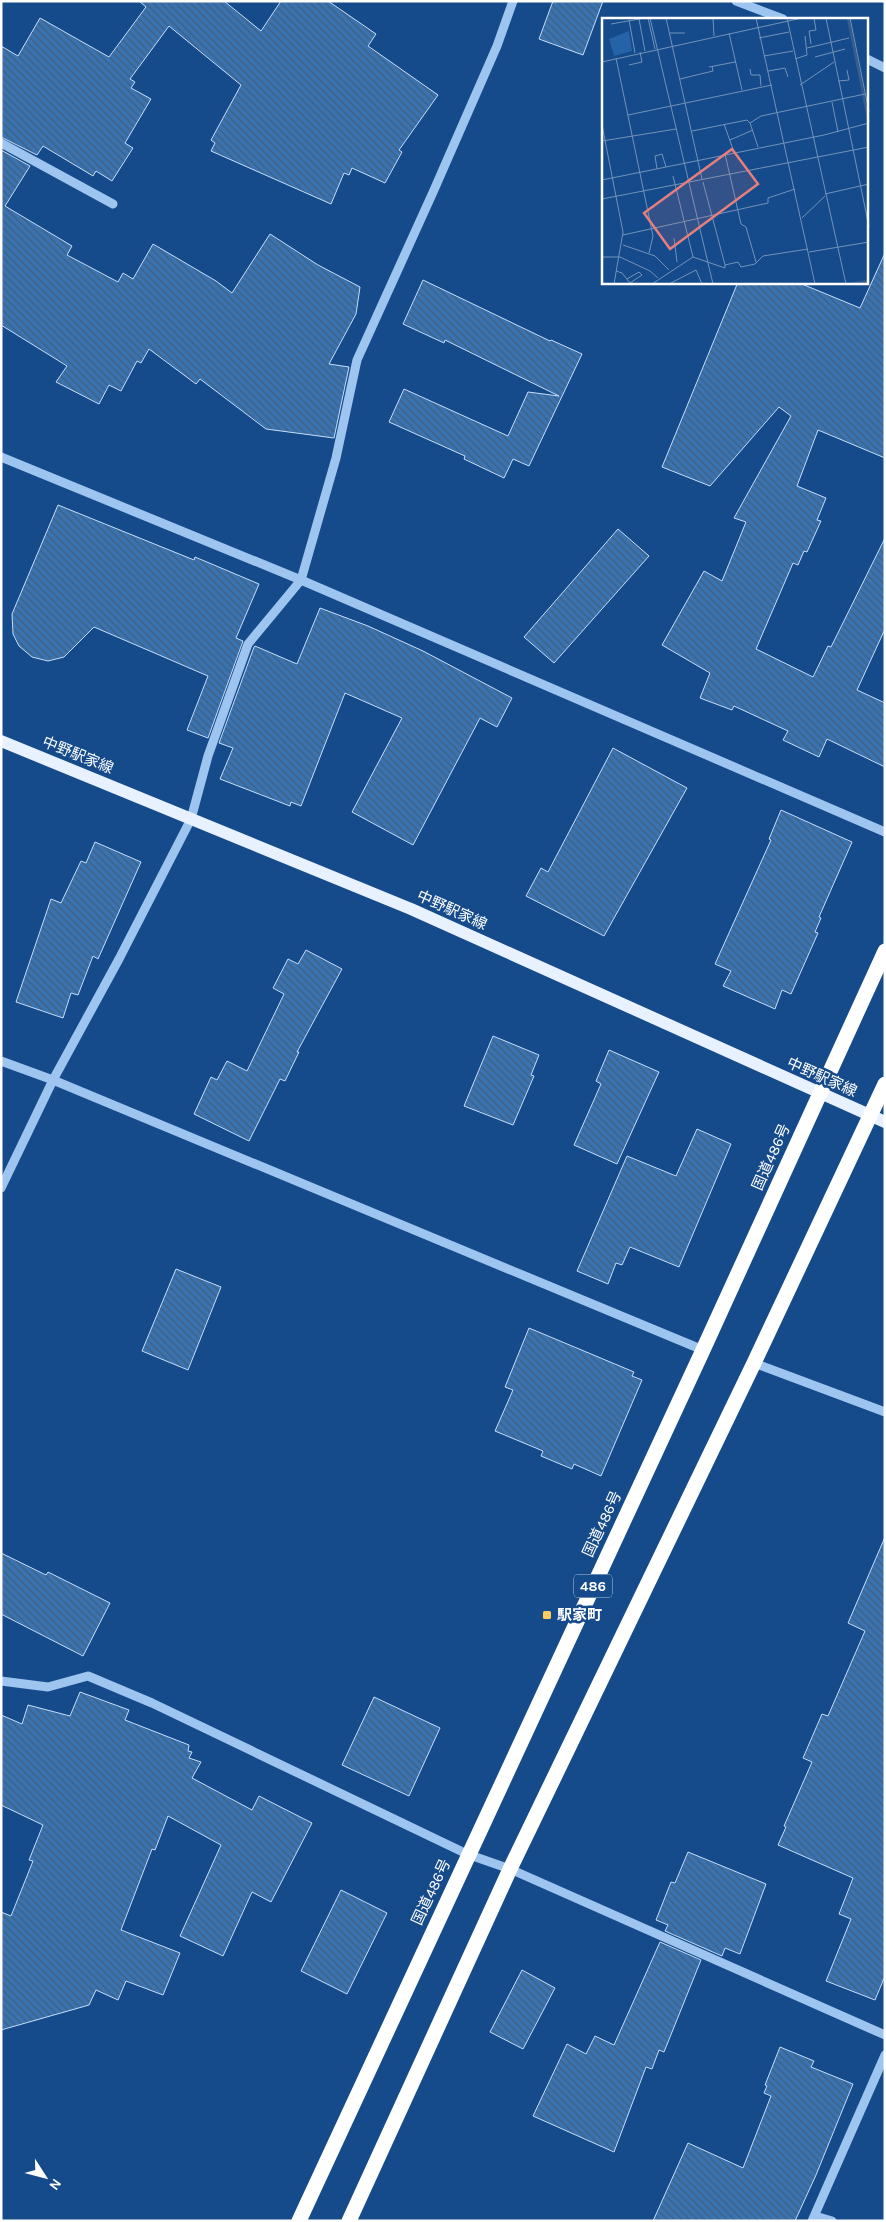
<svg xmlns="http://www.w3.org/2000/svg" width="886" height="2222" font-family="Karla,'Noto Sans JP',sans-serif">
	<style>
		.building { fill: url(#building-back-hatch); stroke: #c5defb }
		.lines { fill: none; stroke-linecap: round; stroke-linejoin: round }
		.minor { stroke: #9ec5ef; stroke-width: 9 }
		.major { stroke: #e7f1ff; stroke-width: 12 }
		.highway { stroke: #fff; stroke-width: 15 }
		.poi-dot { fill: #ffcd5d; stroke: #154b8b; stroke-width: 2 }
		.labels { text-anchor: middle; stroke-width: 5; stroke-linejoin: round; paint-order: stroke }
		.shield { fill: #154b8b; stroke: #b9c9dc; stroke-width: 1 }
		.shield-label { font-size: 14px; font-weight: bold; fill: #fff }
		.street-label { font-size: 15px; fill: #fff; stroke: #154b8b }
		.poi-label { font-size: 15px; font-weight: bold; fill: #fff; stroke: #154b8b; text-anchor: start }
		.inset-river { fill: none; stroke: #365e8d; stroke-width: 2.5 }
		.inset-road { fill: none; stroke: #7393b9; stroke-width: 1 }
		.view { fill: #e67e7e; fill-opacity: 0.15; stroke: #e67e7e; stroke-width: 2.5 }
		.inset-edge { fill: none; stroke: #fff; stroke-width: 2.5 }
	</style>
	<defs>
		<pattern id="building-back-hatch" width="6" height="6" patternUnits="userSpaceOnUse" patternTransform="scale(1.25)"><rect width="6" height="6" fill="#3973b2"/><path d="M-1 5l2 2M0 0l6 6M5-1l2 2" fill="none" stroke="#435e7a"/></pattern>
	</defs>
	<rect width="100%" height="100%" fill="#154b8b"/>
	<!-- building -->
	<g class="building">
		<polygon points="139,1 224,1 261,31 281,1 328,1 376,34 368,46 438,95 399,150 402,152 385,183 352,168 349,175 344,173 331,204 211,151 215,143 211,140 241,85 169,26 130,79 135,82 131,88 151,99 125,143 133,148 112,181 96,171 93,176 43,146 37,155 1,137 1,46 18,56 40,18 109,57 146,7"/>
		<polygon points="553,1 603,1 583,55 539,39"/>
		<polygon points="1,150 30,166 5,206 72,246 67,255 118,282 123,273 133,279 153,244 216,281 232,293 270,234 318,265 360,287 356,314 329,364 349,367 334,438 266,429 200,379 196,384 149,349 141,363 137,361 121,391 109,385 99,404 56,382 67,366 1,325"/>
		<polygon points="885,253 885,458 818,430 797,486 826,498 817,520 821,521 807,552 804,551 798,565 793,563 756,649 813,677 828,646 831,647 885,538 885,629 857,690 885,703 885,767 827,739 819,757 783,740 788,731 734,706 732,710 700,698 710,673 662,645 704,571 722,581 746,522 734,518 791,416 779,407 710,486 662,467 738,282 797,282 860,308"/>
		<polygon points="423,280 550,341 551,340 582,354 529,466 513,459 504,478 464,459 465,456 389,422 404,389 508,436 528,392 559,396 445,340 444,343 403,324"/>
		<polygon points="58,505 194,560 195,557 259,584 236,638 243,641 208,738 187,730 208,676 94,627 64,657 48,661 32,657 19,646 13,634 12,614"/>
		<polygon points="618,529 649,556 554,663 524,637"/>
		<polygon points="320,608 368,626 423,651 512,698 497,727 480,718 413,845 352,812 402,718 345,693 301,806 291,802 290,806 220,779 233,748 219,743 254,647 255,646 297,664"/>
		<polygon points="613,748 687,788 604,936 526,896 541,868 548,872"/>
		<polygon points="781,810 852,842 819,917 821,918 815,932 818,933 791,994 782,990 775,1009 723,986 731,971 715,964 771,840 769,839"/>
		<polygon points="95,842 141,862 98,959 93,956 78,995 71,993 63,1018 16,1002 51,899 61,903 81,861 86,863"/>
		<polygon points="306,950 342,969 297,1052 299,1052 285,1081 280,1079 249,1141 194,1114 211,1077 217,1080 227,1061 247,1071 284,994 273,988 288,959 298,964"/>
		<polygon points="493,1036 539,1055 531,1075 534,1076 513,1125 464,1106"/>
		<polygon points="609,1050 659,1072 617,1164 574,1145 601,1084 596,1081"/>
		<polygon points="697,1129 731,1144 679,1267 630,1247 622,1265 616,1263 608,1284 577,1271 627,1156 676,1176"/>
		<polygon points="176,1269 221,1287 188,1370 142,1351"/>
		<polygon points="529,1328 634,1372 632,1376 642,1380 601,1476 574,1464 572,1469 541,1456 543,1451 495,1431 513,1390 505,1387"/>
		<polygon points="885,1537 885,1976 875,2000 826,1981 851,1919 839,1914 853,1878 778,1845 786,1827 784,1826 812,1762 803,1758 822,1714 828,1716 865,1631 848,1623"/>
		<polygon points="1,1553 46,1575 48,1572 110,1603 83,1656 1,1614"/>
		<polygon points="80,1692 129,1710 125,1720 189,1745 188,1751 192,1752 189,1758 201,1762 192,1778 252,1810 259,1796 312,1823 271,1902 252,1892 223,1956 180,1936 221,1845 168,1816 155,1850 152,1849 121,1930 180,1953 163,1995 126,1981 118,2000 96,1990 89,2005 1,2030 1,1912 11,1916 33,1861 29,1860 43,1825 1,1805 1,1715 22,1724 28,1705 70,1716"/>
		<polygon points="374,1697 440,1728 409,1796 342,1765"/>
		<polygon points="688,1852 766,1884 740,1954 725,1948 722,1956 665,1931 668,1925 656,1920 671,1882 675,1883"/>
		<polygon points="341,1890 387,1913 347,1994 301,1971"/>
		<polygon points="660,1942 701,1960 664,2052 659,2050 652,2069 646,2067 614,2152 533,2116 567,2044 586,2054 595,2036 614,2045"/>
		<polygon points="522,1970 555,1988 523,2049 490,2032"/>
		<polygon points="780,2047 814,2061 811,2067 853,2084 816,2175 795,2221 653,2221 688,2143 743,2168 771,2096 764,2093 767,2086 765,2085"/>
	</g>
	<g class="lines">
		<!-- minor -->
		<g class="minor">
			<polyline points="736,1 783,19"/>
			<polyline points="867,59 885,68"/>
			<polyline points="1,143 113,204"/>
			<polyline points="1,457 301,580 885,832"/>
			<polyline points="1,1061 53,1080 703,1350"/>
			<polyline points="1,1188 53,1080 119,959 191,819 208,756 248,644 301,580 336,458 357,360 434,190 497,46 513,1"/>
			<polyline points="754,1363 885,1412"/>
			<polyline points="1,1681 48,1687 88,1676 152,1703 467,1854 510,1869 885,2035"/>
			<polyline points="815,2216 832,2221"/>
			<polyline points="812,2221 885,2055"/>
		</g>
		<!-- major -->
		<polyline class="major" points="1,741 411,909 885,1122"/>
		<!-- highway -->
		<g class="highway">
			<polyline points="299,2221 703,1350 885,951"/>
			<polyline points="349,2221 510,1869 754,1363 885,1084"/>
		</g>
	</g>
	<!-- markers -->
	<rect class="poi-dot" x="542" y="1610" width="10" height="10" rx="2.5"/>
	<g class="labels">
		<!-- shield labels -->
		<rect class="shield" x="574" y="1574.5" width="38" height="23" rx="4"/>
		<g class="shield-label">
			<text x="593" y="1591">486</text>
		</g>
		<!-- street labels -->
		<g class="street-label">
			<text transform="translate(78 755) rotate(22)" y="5">中野駅家線</text>
			<text transform="translate(452 910) rotate(24)" y="5">中野駅家線</text>
			<text transform="translate(822 1077) rotate(24)" y="5">中野駅家線</text>
			<text transform="translate(771 1157) rotate(-66)" y="5">国道486号</text>
			<text transform="translate(602 1524) rotate(-65)" y="5">国道486号</text>
			<text transform="translate(431 1892) rotate(-65)" y="5">国道486号</text>
		</g>
		<!-- poi labels -->
		<g class="poi-label">
			<text x="557" y="1620">駅家町</text>
		</g>
	</g>
	<!-- overview -->
	<g transform="translate(602 18)">
		<rect width="266" height="266" fill="#154b8b"/>
		<path d="M27,13L30,33L12,38L7,21Z" fill="#2463a8"/>
		<path class="inset-river" d="M246,0L267,105M247,266L267,263"/>
		<path class="inset-road" d="M46,0L53,31M48,0L111,266M64,0L100,161M111,0L112,18M154,0L213,266M185,0L244,266M224,0L267,209M248,0L267,94M37,1L43,33M27,2L33,35M9,6L43,0M68,15H83M127,15L140,72M157,20L187,14M209,26L207,13L214,12L212,0M205,30L247,20M162,38L191,33M213,39L243,31M14,40L51,218L47,235M193,41L205,37L203,18M0,44L200,0M27,47L40,44L38,34M107,49L133,44M148,51L149,57H158L159,68M166,53L183,50L186,59M78,61L111,53L110,48M236,63L247,62L245,52M198,67L232,44M230,84L236,114M26,97L170,67M148,105L156,129M122,106L132,134M0,107L21,214L12,266M90,113L145,102L148,105L159,98L263,76M128,122L151,112M0,123L74,111M123,136L139,206L144,209L154,244M55,151L53,138L60,136L64,149M71,158L91,239L123,250V247L136,244L139,249L153,246L161,238L206,231M0,162L222,117L267,105M101,164L123,247M223,176L267,166M0,181L267,129M200,200L223,178M21,217L166,185V180L193,171M72,220L75,244M21,227L53,238L67,252M207,234L267,224M0,239H18L48,253L56,260M14,253L20,255L28,265L40,257L37,254L25,261M50,266L91,239M67,266L94,252L100,266"/>
		<path class="view" d="M130,131L156,166L68,231L42,195Z"/>
		<rect width="266" height="266" class="inset-edge"/>
	</g>
	<!-- border -->
	<rect width="886" height="2222" fill="none" stroke="#ffffff" stroke-width="5"/>
	<!-- north arrow -->
	<g transform="translate(45 2177) rotate(126)" stroke="#154b8b" stroke-width="4" paint-order="stroke">
	<path d="M0-4L9 19L0 12L-9 19Z" fill="#ffffff"/>
	<text y="-8" font-size="14" font-weight="bold" text-anchor="middle" fill="#ffffff">N</text>
	</g>
</svg>
